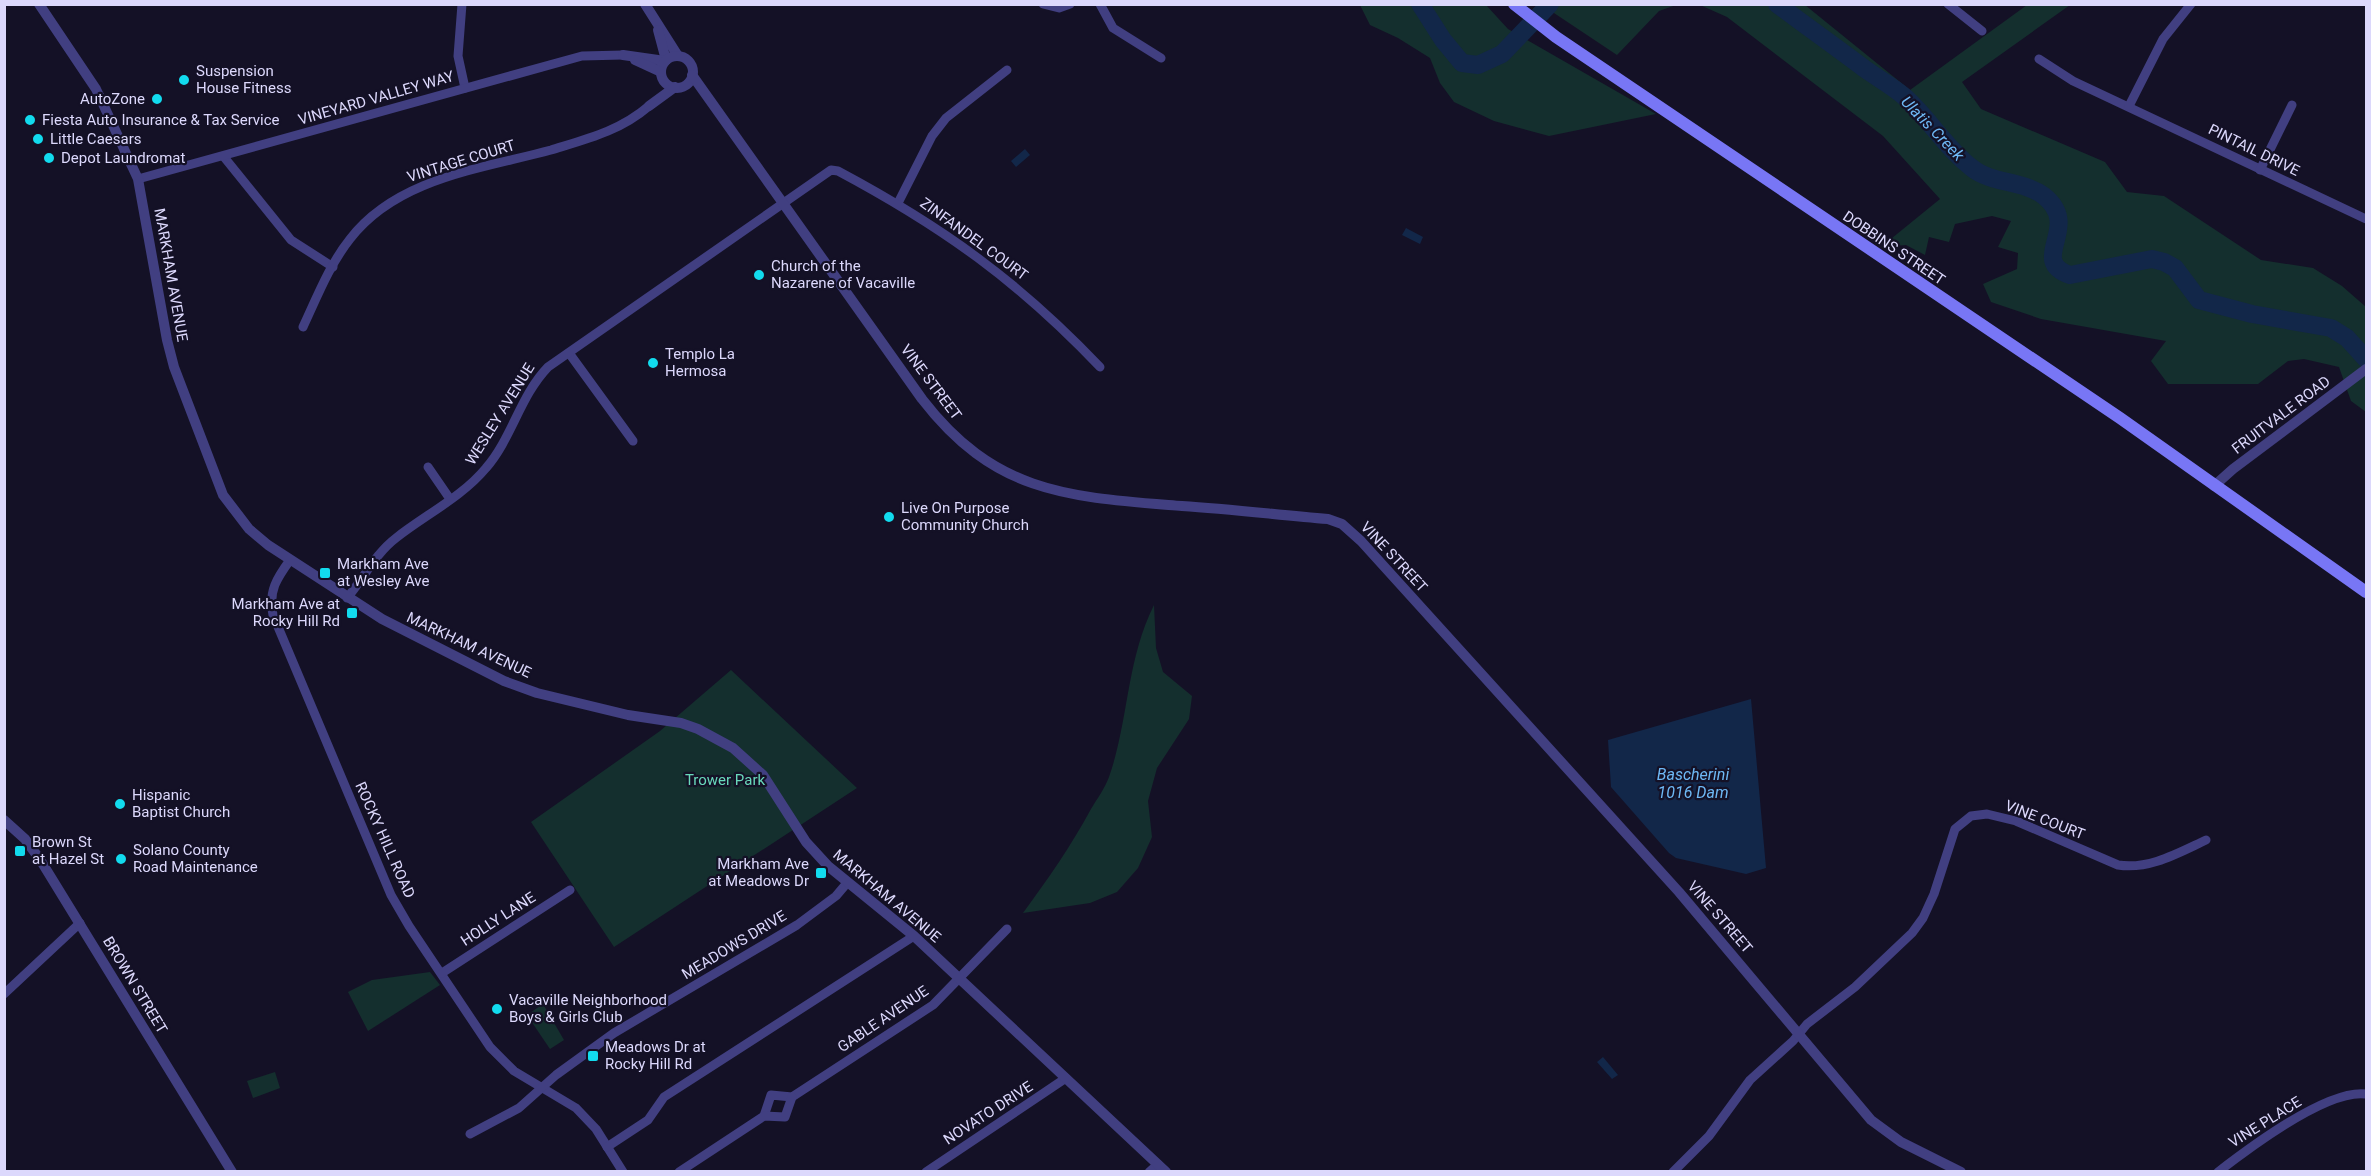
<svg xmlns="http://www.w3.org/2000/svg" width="2371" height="1176" font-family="Roboto,sans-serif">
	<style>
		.green { fill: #142f2e }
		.water { fill: #122749 }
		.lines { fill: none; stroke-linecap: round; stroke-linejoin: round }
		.river { stroke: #122749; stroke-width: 18 }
		.minor { stroke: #413f81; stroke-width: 9 }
		.tertiary { stroke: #413f81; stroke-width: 10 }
		.secondary { stroke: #7876f5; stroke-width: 12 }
		.poi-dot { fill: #12dbee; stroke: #141126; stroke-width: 2 }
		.labels { text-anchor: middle; stroke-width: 4.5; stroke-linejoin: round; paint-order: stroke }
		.poi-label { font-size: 15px; fill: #dcd8fc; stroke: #141126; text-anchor: start }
		.street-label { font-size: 15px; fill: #dcd8fc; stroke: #141126 }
		.park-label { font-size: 15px; fill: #69d8bb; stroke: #141126 }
		.water-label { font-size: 16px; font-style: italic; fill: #6eb8f5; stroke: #141126 }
	</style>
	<rect width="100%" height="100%" fill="#141126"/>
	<!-- green -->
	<g class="green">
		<polygon points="1360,5 1486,5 1508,29 1656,114 1549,136 1494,121 1454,102 1440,83 1430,58 1398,38 1370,25"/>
		<polygon points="1542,5 1542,4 1676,5 1659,11 1617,55"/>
		<polygon points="1700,5 1805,5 1910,90 2027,5 2070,5 1962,82 1981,109 2105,162 2127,192 2164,196 2261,260 2313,268 2342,286 2366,307 2366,412 2351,401 2339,367 2304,359 2288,361 2258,384 2168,384 2151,361 2166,341 2041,319 1991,302 1983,284 2017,269 2018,253 1998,247 2011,221 1992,216 1955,224 1949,242 1929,237 1925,255 1906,245 1881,247 1940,199 1883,136 1727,17"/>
		<path d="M1154,605L1156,648L1163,672L1192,696L1189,719L1157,768L1148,801L1152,837L1138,868L1117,892L1090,903L1023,913C1048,879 1071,846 1091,809C1097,799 1105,788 1109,777C1129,720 1126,661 1154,605Z"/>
		<polygon points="731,670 857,788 614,947 531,822 660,731"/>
		<polygon points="430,972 440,985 368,1031 348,992 372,980"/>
		<polygon points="543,1004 564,1040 550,1049 527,1015"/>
		<polygon points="275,1072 280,1088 253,1098 247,1081"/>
	</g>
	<!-- water -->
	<g class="water">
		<polygon points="1025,149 1030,155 1016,167 1011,161"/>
		<polygon points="1406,228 1423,237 1420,244 1402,235"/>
		<polygon points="1751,699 1766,868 1746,874 1676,858 1669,853 1611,787 1608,740"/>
		<polygon points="1603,1057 1618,1075 1612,1079 1597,1062"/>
	</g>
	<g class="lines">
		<!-- river -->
		<g class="river">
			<polyline points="1420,4 1443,40 1462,63 1478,65 1502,54 1550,4"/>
			<path d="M1777,4C1806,26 1836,47 1865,69C1879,79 1894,87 1906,98C1930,120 1946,148 1972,168C1992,184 2023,180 2044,196C2083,227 2027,260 2070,275L2152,259L2164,262L2175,268L2199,300L2252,314L2331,328L2347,338L2366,359"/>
		</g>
		<!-- minor -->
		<g class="minor">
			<polyline points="462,4 458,56 465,88"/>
			<polyline points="1043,4 1059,8 1070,4"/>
			<polyline points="1100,4 1113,28 1161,58"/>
			<polyline points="1948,4 1982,31"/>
			<polyline points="2039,59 2073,81 2366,219"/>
			<polyline points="2129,106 2163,39 2191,4"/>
			<polyline points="224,157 291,240 333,267"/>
			<polyline points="2260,170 2292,105"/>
			<polyline points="138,179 582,56 623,55"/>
			<polyline points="898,203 932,136 946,118 1007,70"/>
			<path d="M303,327C317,297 330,264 350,239C397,178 481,169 551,150C587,139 620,131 649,106"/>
			<polyline points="569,353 633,441"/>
			<polyline points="428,467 450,499"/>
			<path d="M290,560C277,578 268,591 273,615L391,895L409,926L490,1047L514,1071L576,1108L596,1129L623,1172"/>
			<path d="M347,598C364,578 375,554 396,538C425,515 462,497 486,468C512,438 520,396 548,367L831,170L838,171C943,227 1018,281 1100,367"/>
			<polyline points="442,973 570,890"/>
			<polyline points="4,994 80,923"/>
			<polyline points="764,1116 771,1095 792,1097 933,1005 1007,929"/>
			<polyline points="470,1134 519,1108 556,1075 614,1033 797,925 836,896 847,883"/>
			<polyline points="607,1147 648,1120 664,1097 914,936"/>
			<polyline points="679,1172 764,1116 785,1117 792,1097"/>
			<polyline points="926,1172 1066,1078"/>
			<polyline points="1149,1172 1158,1164"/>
			<path d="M1673,1172L1709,1136L1750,1080L1793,1041L1807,1024L1855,987L1912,933L1923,918L1934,894L1955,829L1971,816L1987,814L2016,821L2118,865C2149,870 2178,853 2206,840"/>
			<path d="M2218,1172C2249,1148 2327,1089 2366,1094"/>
		</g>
		<!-- tertiary -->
		<g class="tertiary">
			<polyline points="39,4 96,89 138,179 167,340 174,367 223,495 249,529 268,545 382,619 504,681 537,693 628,715 681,723 698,729 733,748 763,775 806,842 828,866 914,936 1166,1172"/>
			<polyline points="645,4 678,56"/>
			<polyline points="658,30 666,60"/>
			<polyline points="623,55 665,61"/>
			<circle cx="677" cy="72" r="16"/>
			<polyline points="635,60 661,72"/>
			<path d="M692,75L922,399C996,495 1070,497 1182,506C1231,509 1279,515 1328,519L1342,524L1361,541L1679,892L1871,1120L1901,1142L1961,1172"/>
			<polyline points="649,106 675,87"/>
			<polyline points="2214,486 2233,469 2366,369"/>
			<polyline points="4,820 25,839 41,861 232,1172"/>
		</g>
		<!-- secondary -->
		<polyline class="secondary" points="1514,4 1556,37 2120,418 2366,592"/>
	</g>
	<!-- markers -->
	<g class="poi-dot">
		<circle cx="184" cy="80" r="6"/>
		<circle cx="157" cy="99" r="6"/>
		<circle cx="30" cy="120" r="6"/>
		<circle cx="38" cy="139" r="6"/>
		<circle cx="49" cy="158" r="6"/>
		<circle cx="759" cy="275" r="6"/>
		<circle cx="653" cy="363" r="6"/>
		<circle cx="889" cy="517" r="6"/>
		<rect x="319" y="567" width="12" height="12" rx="3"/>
		<rect x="346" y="607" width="12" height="12" rx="3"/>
		<circle cx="120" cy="804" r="6"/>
		<rect x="14" y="845" width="12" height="12" rx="3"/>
		<circle cx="121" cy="859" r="6"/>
		<rect x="815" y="867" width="12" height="12" rx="3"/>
		<circle cx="497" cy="1009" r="6"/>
		<rect x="587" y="1050" width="12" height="12" rx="3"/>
	</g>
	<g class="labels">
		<!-- poi labels -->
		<g class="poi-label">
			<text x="196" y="76">Suspension<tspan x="196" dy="17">House Fitness</tspan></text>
			<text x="145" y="104" text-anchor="end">AutoZone</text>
			<text x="42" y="125">Fiesta Auto Insurance &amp; Tax Service</text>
			<text x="50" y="144">Little Caesars</text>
			<text x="61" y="163">Depot Laundromat</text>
			<text x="771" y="271">Church of the<tspan x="771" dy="17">Nazarene of Vacaville</tspan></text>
			<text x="665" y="359">Templo La<tspan x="665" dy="17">Hermosa</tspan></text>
			<text x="901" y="513">Live On Purpose<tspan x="901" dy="17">Community Church</tspan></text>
			<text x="337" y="569">Markham Ave<tspan x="337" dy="17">at Wesley Ave</tspan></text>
			<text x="340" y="609" text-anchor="end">Markham Ave at<tspan x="340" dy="17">Rocky Hill Rd</tspan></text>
			<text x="132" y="800">Hispanic<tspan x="132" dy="17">Baptist Church</tspan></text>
			<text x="32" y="847">Brown St<tspan x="32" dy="17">at Hazel St</tspan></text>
			<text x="133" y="855">Solano County<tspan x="133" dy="17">Road Maintenance</tspan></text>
			<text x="809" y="869" text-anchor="end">Markham Ave<tspan x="809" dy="17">at Meadows Dr</tspan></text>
			<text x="509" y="1005">Vacaville Neighborhood<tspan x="509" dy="17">Boys &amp; Girls Club</tspan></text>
			<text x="605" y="1052">Meadows Dr at<tspan x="605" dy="17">Rocky Hill Rd</tspan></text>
		</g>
		<!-- street labels -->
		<g class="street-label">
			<text transform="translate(376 98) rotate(-16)" y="5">VINEYARD VALLEY WAY</text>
			<text transform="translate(2254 150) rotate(26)" y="5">PINTAIL DRIVE</text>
			<text transform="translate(461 161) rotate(-17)" y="5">VINTAGE COURT</text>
			<text transform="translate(974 239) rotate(36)" y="5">ZINFANDEL COURT</text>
			<text transform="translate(1894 248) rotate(34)" y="5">DOBBINS STREET</text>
			<text transform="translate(171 275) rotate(80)" y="5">MARKHAM AVENUE</text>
			<text transform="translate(931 382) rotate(53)" y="5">VINE STREET</text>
			<text transform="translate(500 414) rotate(-58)" y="5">WESLEY AVENUE</text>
			<text transform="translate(2281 415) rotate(-37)" y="5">FRUITVALE ROAD</text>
			<text transform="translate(1394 557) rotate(47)" y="5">VINE STREET</text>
			<text transform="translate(469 645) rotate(25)" y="5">MARKHAM AVENUE</text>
			<text transform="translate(2045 820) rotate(21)" y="5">VINE COURT</text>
			<text transform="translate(385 840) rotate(66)" y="5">ROCKY HILL ROAD</text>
			<text transform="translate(887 896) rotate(40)" y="5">MARKHAM AVENUE</text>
			<text transform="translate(1720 917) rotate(49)" y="5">VINE STREET</text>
			<text transform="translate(498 919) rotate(-33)" y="5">HOLLY LANE</text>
			<text transform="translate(734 945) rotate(-31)" y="5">MEADOWS DRIVE</text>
			<text transform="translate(135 985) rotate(59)" y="5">BROWN STREET</text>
			<text transform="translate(883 1019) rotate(-34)" y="5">GABLE AVENUE</text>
			<text transform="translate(988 1113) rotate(-33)" y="5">NOVATO DRIVE</text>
			<text transform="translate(2265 1122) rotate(-32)" y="5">VINE PLACE</text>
		</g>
		<!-- park labels -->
		<g class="park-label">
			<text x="725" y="785">Trower Park</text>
		</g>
		<!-- water labels -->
		<g class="water-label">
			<text transform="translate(1933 128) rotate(46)" y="6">Ulatis Creek</text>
			<text x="1693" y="780">Bascherini<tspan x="1693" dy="18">1016 Dam</tspan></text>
		</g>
	</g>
	<!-- border -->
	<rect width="2371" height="1176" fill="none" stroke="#dcd8fc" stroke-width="12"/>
</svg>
